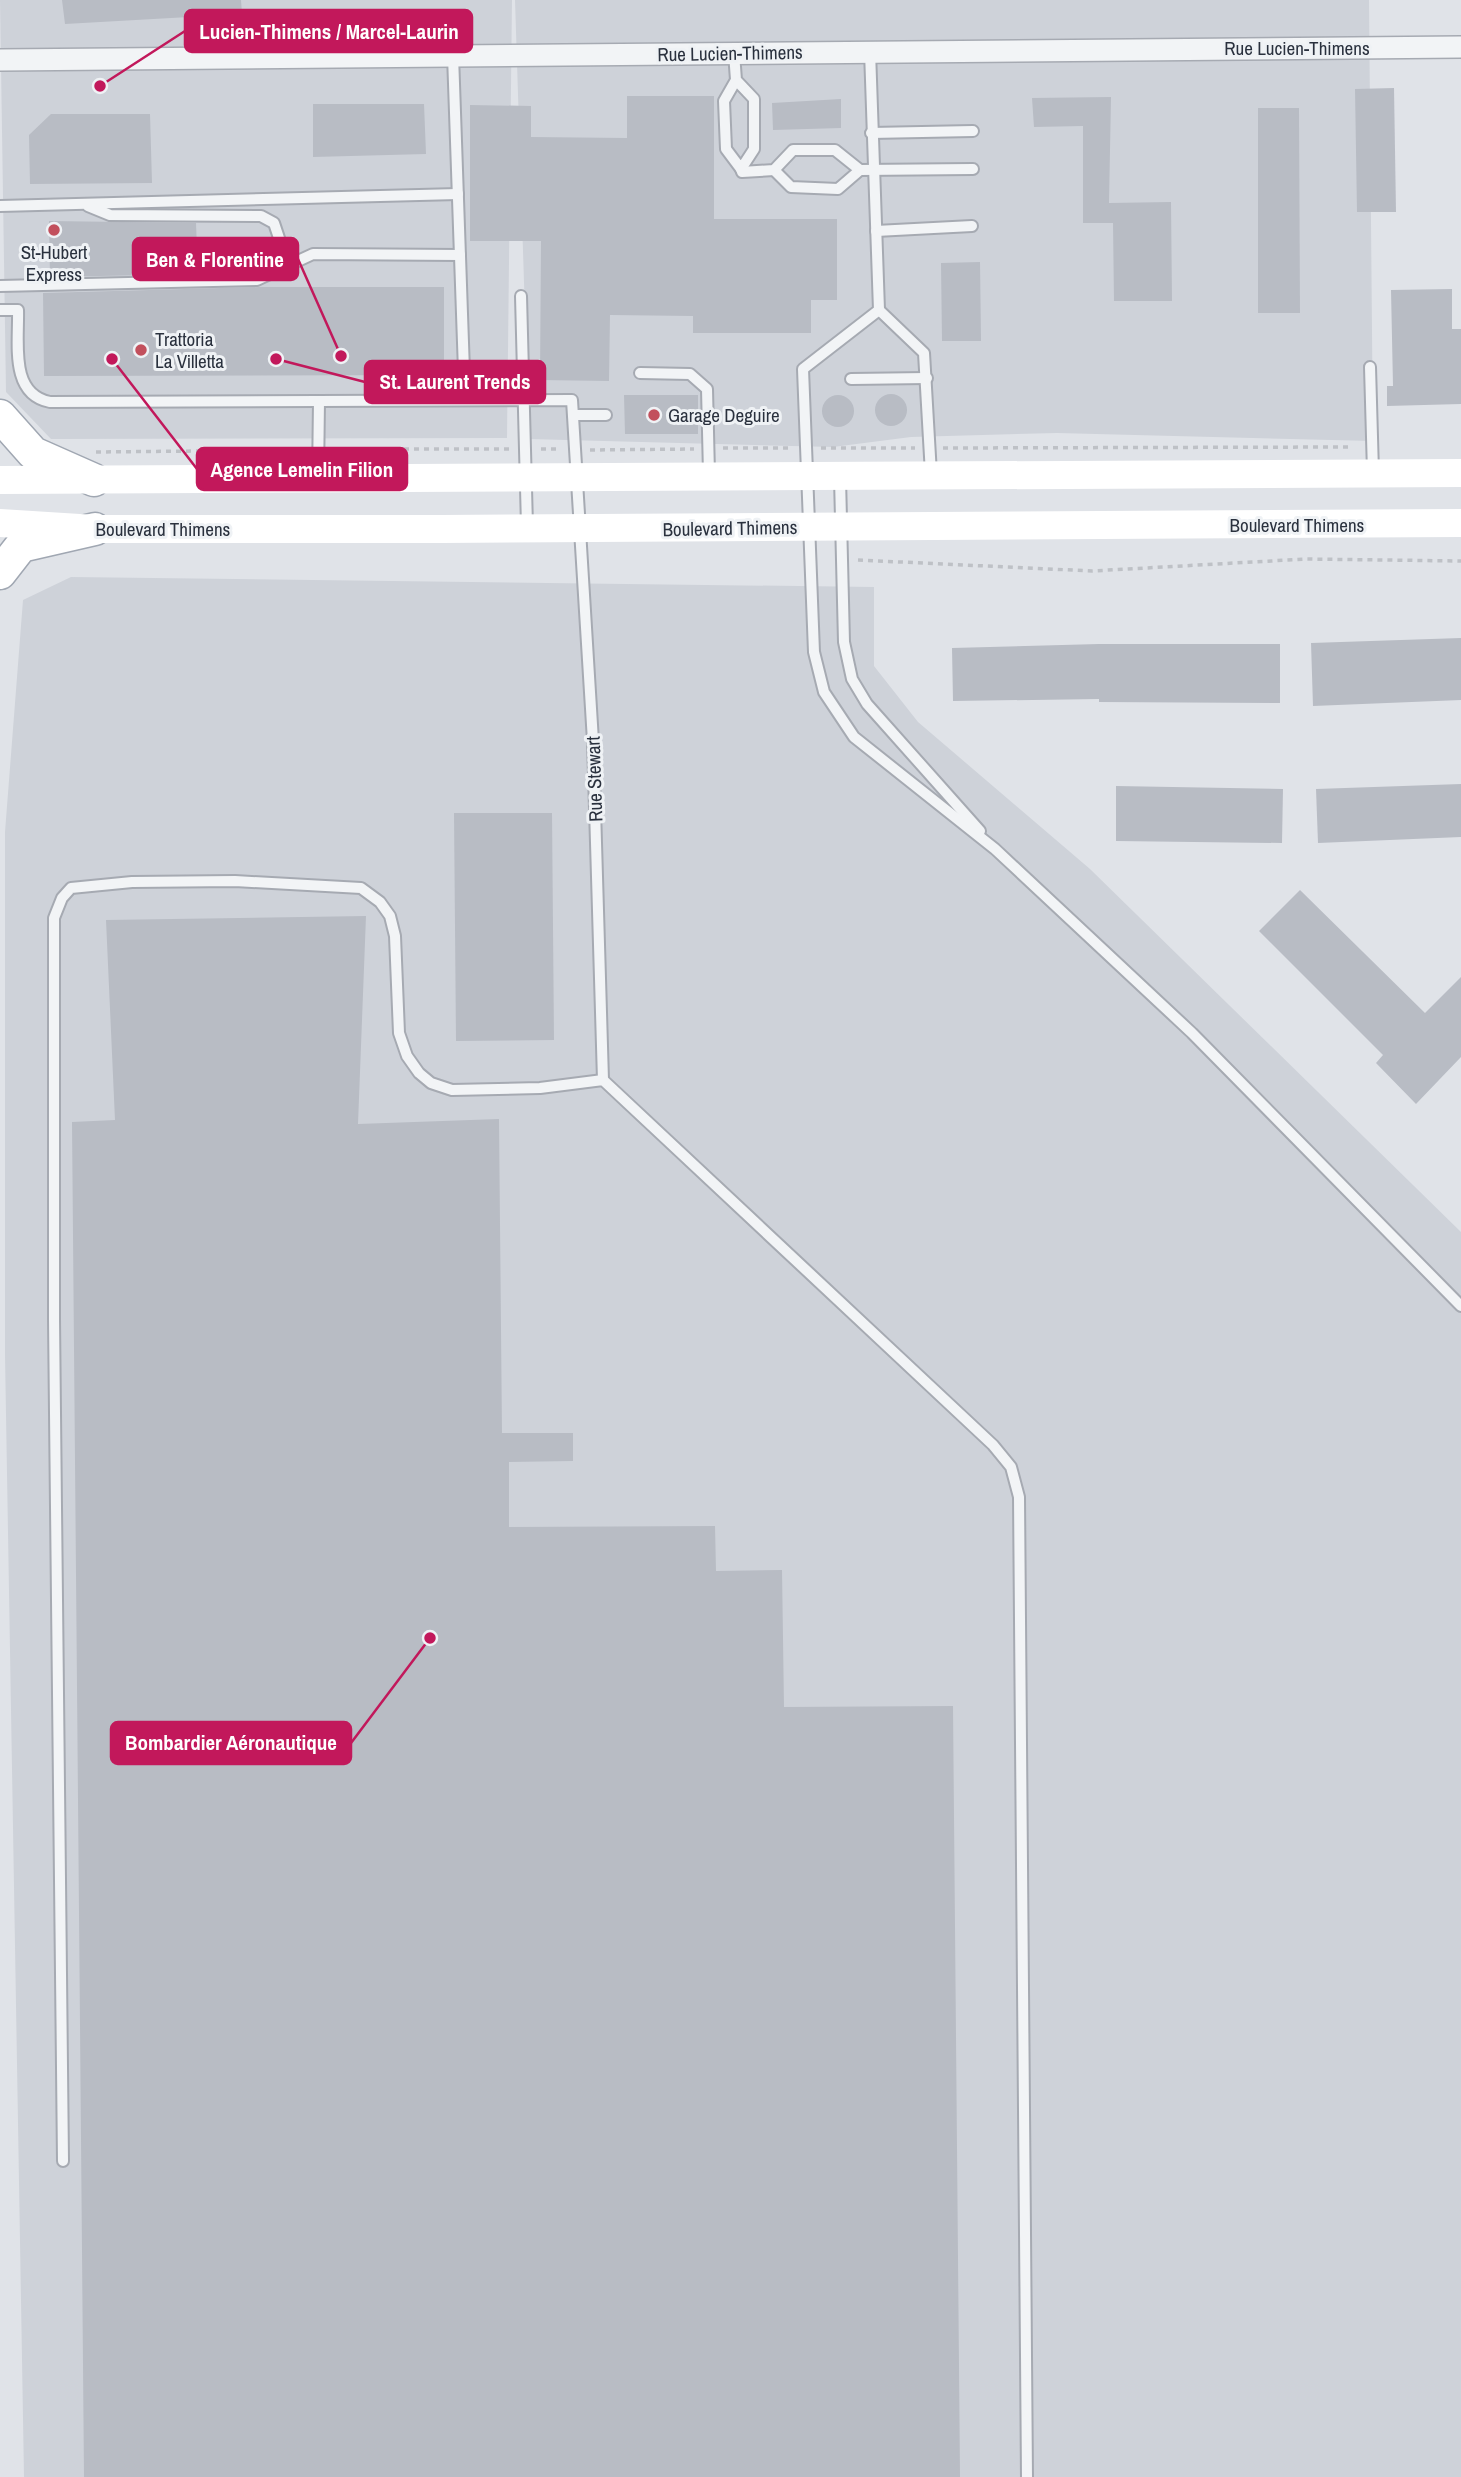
<svg xmlns="http://www.w3.org/2000/svg" width="1461" height="2477" font-family="'Archivo Narrow',sans-serif">
	<style>
		.built { fill: #ced2d9 }
		.building { fill: #b8bcc4 }
		.lines { fill: none; stroke-linecap: round; stroke-linejoin: round }
		.lane-casing { stroke: #a6aab2; stroke-width: 14 }
		.street-casing { stroke: #a6aab2; stroke-width: 24 }
		.primary-casing { stroke: #a0a7b2; stroke-width: 35 }
		.path { stroke: #bec1c6; stroke-width: 3.5; stroke-dasharray: 5 5; stroke-linecap: butt }
		.lane { stroke: #f2f4f6; stroke-width: 10 }
		.street { stroke: #f2f4f6; stroke-width: 21 }
		.secondary { stroke: #fff; stroke-width: 28 }
		.primary { stroke: #fff; stroke-width: 32 }
		.poi-dot { fill: #c2505d; stroke: #eff2f5; stroke-width: 2.5 }
		.labels { text-anchor: middle; stroke-width: 6; stroke-linejoin: round; paint-order: stroke }
		.street-label { font-size: 19px; fill: #2a313e; stroke: #eff2f5 }
		.poi-label { font-size: 19px; fill: #2a313e; stroke: #eff2f5; text-anchor: start }
		.leader { fill: none; stroke: #c2185b; stroke-width: 2.5 }
		.callout-dot { fill: #c2185b; stroke: #eff2f5; stroke-width: 2.5 }
		.callout { fill: #c2185b; stroke: #c2185b; stroke-width: 2.5 }
		.callout-label { font-size: 21px; text-anchor: middle; font-weight: bold; fill: #fff }
	</style>
	<rect width="100%" height="100%" fill="#e0e3e8"/>
	<!-- built -->
	<g class="built">
		<polygon points="0,0 512,0 507,438 51,439 6,392"/>
		<polygon points="515,0 1369,0 1373,441 1057,433 911,437 833,447 529,439"/>
		<polygon points="71,577 874,587 874,666 918,722 1090,869 1461,1232 1461,2477 24,2477 5,1355 5,832 23,600"/>
	</g>
	<!-- building -->
	<g class="building">
		<polygon points="62,0 241,0 242,14 65,24"/>
		<polygon points="1394,88 1396,212 1357,212 1355,89"/>
		<polygon points="627,96 714,96 714,219 837,219 837,300 811,300 811,333 693,333 693,316 610,315 609,381 540,380 541,241 470,241 470,105 531,106 531,137 627,138"/>
		<polygon points="1111,97 1109,203 1171,202 1172,301 1114,301 1113,223 1083,223 1083,126 1034,127 1032,98"/>
		<polygon points="841,99 841,128 773,130 772,103"/>
		<polygon points="313,104 424,104 426,154 313,157"/>
		<polygon points="1258,108 1299,108 1300,313 1258,313"/>
		<polygon points="51,114 150,114 152,183 30,184 29,135"/>
		<polygon points="49,221 196,223 198,274 50,277"/>
		<polygon points="980,262 981,341 942,341 941,263"/>
		<polygon points="259,287 444,287 444,375 44,376 43,293"/>
		<polygon points="1452,289 1452,329 1461,329 1461,404 1387,406 1387,386 1393,386 1391,290"/>
		<circle cx="891" cy="410" r="16"/>
		<polygon points="624,395 698,395 698,434 625,434"/>
		<circle cx="838" cy="411" r="16"/>
		<polygon points="1461,638 1461,700 1313,706 1311,643"/>
		<polygon points="1099,644 1280,644 1280,703 1099,702 1099,699 953,701 952,648"/>
		<polygon points="1461,784 1461,837 1318,843 1316,789"/>
		<polygon points="1116,786 1283,789 1282,843 1116,841"/>
		<polygon points="454,813 552,813 554,1040 456,1041"/>
		<polygon points="1300,890 1425,1013 1461,977 1461,1057 1416,1104 1376,1063 1383,1055 1259,931"/>
		<polygon points="366,916 358,1124 499,1119 502,1433 573,1433 573,1461 509,1462 509,1527 715,1526 716,1571 782,1570 784,1707 953,1706 960,2477 84,2477 72,1122 115,1120 106,920"/>
	</g>
	<g class="lines">
		<defs>
			<g id="lane">
				<polyline points="870,51 879,310 803,369 814,652 824,692 854,737 995,849 1192,1033 1461,1306"/>
				<polyline points="734,53 736,80 724,101 726,149 741,169 754,149 754,99 736,80"/>
				<polyline points="453,55 465,400"/>
				<polyline points="871,133 973,131"/>
				<polyline points="741,169 742,172 774,170 793,150 835,150 860,170 973,169"/>
				<polyline points="774,170 791,187 838,189 860,170"/>
				<polyline points="0,206 458,194"/>
				<polyline points="88,206 110,215 261,216 274,223 279,238 278,268"/>
				<polyline points="876,231 972,226"/>
				<polyline points="0,286 257,280 313,254 460,255"/>
				<polyline points="521,296 527,526"/>
				<path d="M0,310H18C19,342 9,394 50,402L572,400L593,741L603,1080"/>
				<polyline points="879,310 924,353 931,474"/>
				<polyline points="1370,367 1373,472"/>
				<polyline points="640,373 690,374 707,389 709,474"/>
				<polyline points="851,379 927,378"/>
				<polyline points="573,415 606,415"/>
				<polyline points="318,478 319,401"/>
				<polyline points="840,478 844,642 852,679 867,704 980,831"/>
				<polyline points="63,2161 54,1319 54,918 62,898 71,888 132,882 235,881 361,888 380,902 390,916 395,936 399,1033 407,1056 419,1073 431,1083 452,1090 540,1088 603,1080 993,1445 1011,1467 1019,1497 1027,2477"/>
			</g>
			<polyline id="street" points="0,60 1461,47"/>
			<g id="primary">
				<polyline points="0,416 33,453 94,480"/>
				<polyline points="0,573 21,546 95,529"/>
			</g>
		</defs>
		<!-- lane casing -->
		<use href="#lane" class="lane-casing"/>
		<!-- street casing -->
		<use href="#street" class="street-casing"/>
		<!-- primary casing -->
		<use href="#primary" class="primary-casing"/>
		<!-- path -->
		<g class="path">
			<polyline points="723,448 792,448"/>
			<polyline points="821,448 915,448"/>
			<polyline points="943,448 1348,447"/>
			<polyline points="334,449 509,449"/>
			<polyline points="541,449 561,449"/>
			<polyline points="590,450 694,449"/>
			<polyline points="96,452 302,450"/>
			<polyline points="858,560 1092,571 1306,559 1461,561"/>
		</g>
		<!-- lane -->
		<use href="#lane" class="lane"/>
		<!-- street -->
		<use href="#street" class="street"/>
		<!-- secondary -->
		<g class="secondary">
			<polyline points="0,480 1461,473"/>
			<polyline points="0,523 95,529 442,529 1461,523"/>
		</g>
		<!-- primary -->
		<use href="#primary" class="primary"/>
	</g>
	<!-- markers -->
	<g class="poi-dot">
		<circle cx="54" cy="230" r="7"/>
		<circle cx="141" cy="350" r="7"/>
		<circle cx="654" cy="415" r="7"/>
	</g>
	<g class="labels">
		<!-- street labels -->
		<g class="street-label">
			<text x="1297" y="55">Rue Lucien-Thimens</text>
			<text transform="translate(730 53) rotate(-1)" y="7">Rue Lucien-Thimens</text>
			<text x="1297" y="532">Boulevard Thimens</text>
			<text transform="translate(730 528) rotate(-1)" y="7">Boulevard Thimens</text>
			<text x="163" y="536">Boulevard Thimens</text>
			<text transform="translate(594 779) rotate(-92)" y="7">Rue Stewart</text>
		</g>
		<!-- poi labels -->
		<g class="poi-label">
			<text x="54" y="259" text-anchor="middle">St-Hubert<tspan x="54" dy="22">Express</tspan></text>
			<text x="155" y="346">Trattoria<tspan x="155" dy="22">La Villetta</tspan></text>
			<text x="668" y="422">Garage Deguire</text>
		</g>
	</g>
	<!-- callouts -->
	<path class="leader" d="M100 86L185 31M341 356L298 259M276 359L365 382M112 359L197 469M430 1638L351 1743"/>
	<g class="callout-dot">
		<circle cx="100" cy="86" r="7"/>
		<circle cx="341" cy="356" r="7"/>
		<circle cx="276" cy="359" r="7"/>
		<circle cx="112" cy="359" r="7"/>
		<circle cx="430" cy="1638" r="7"/>
	</g>
	<g class="callout">
		<rect x="185" y="10" width="287" height="42" rx="7"/>
		<rect x="133" y="238" width="165" height="42" rx="7"/>
		<rect x="365" y="361" width="180" height="42" rx="7"/>
		<rect x="197" y="448" width="210" height="42" rx="7"/>
		<rect x="111" y="1722" width="240" height="42" rx="7"/>
	</g>
	<g class="callout-label">
		<text x="329" y="39">Lucien-Thimens / Marcel-Laurin</text>
		<text x="215" y="267">Ben &amp; Florentine</text>
		<text x="455" y="389">St. Laurent Trends</text>
		<text x="302" y="477">Agence Lemelin Filion</text>
		<text x="231" y="1750">Bombardier Aéronautique</text>
	</g>
</svg>
